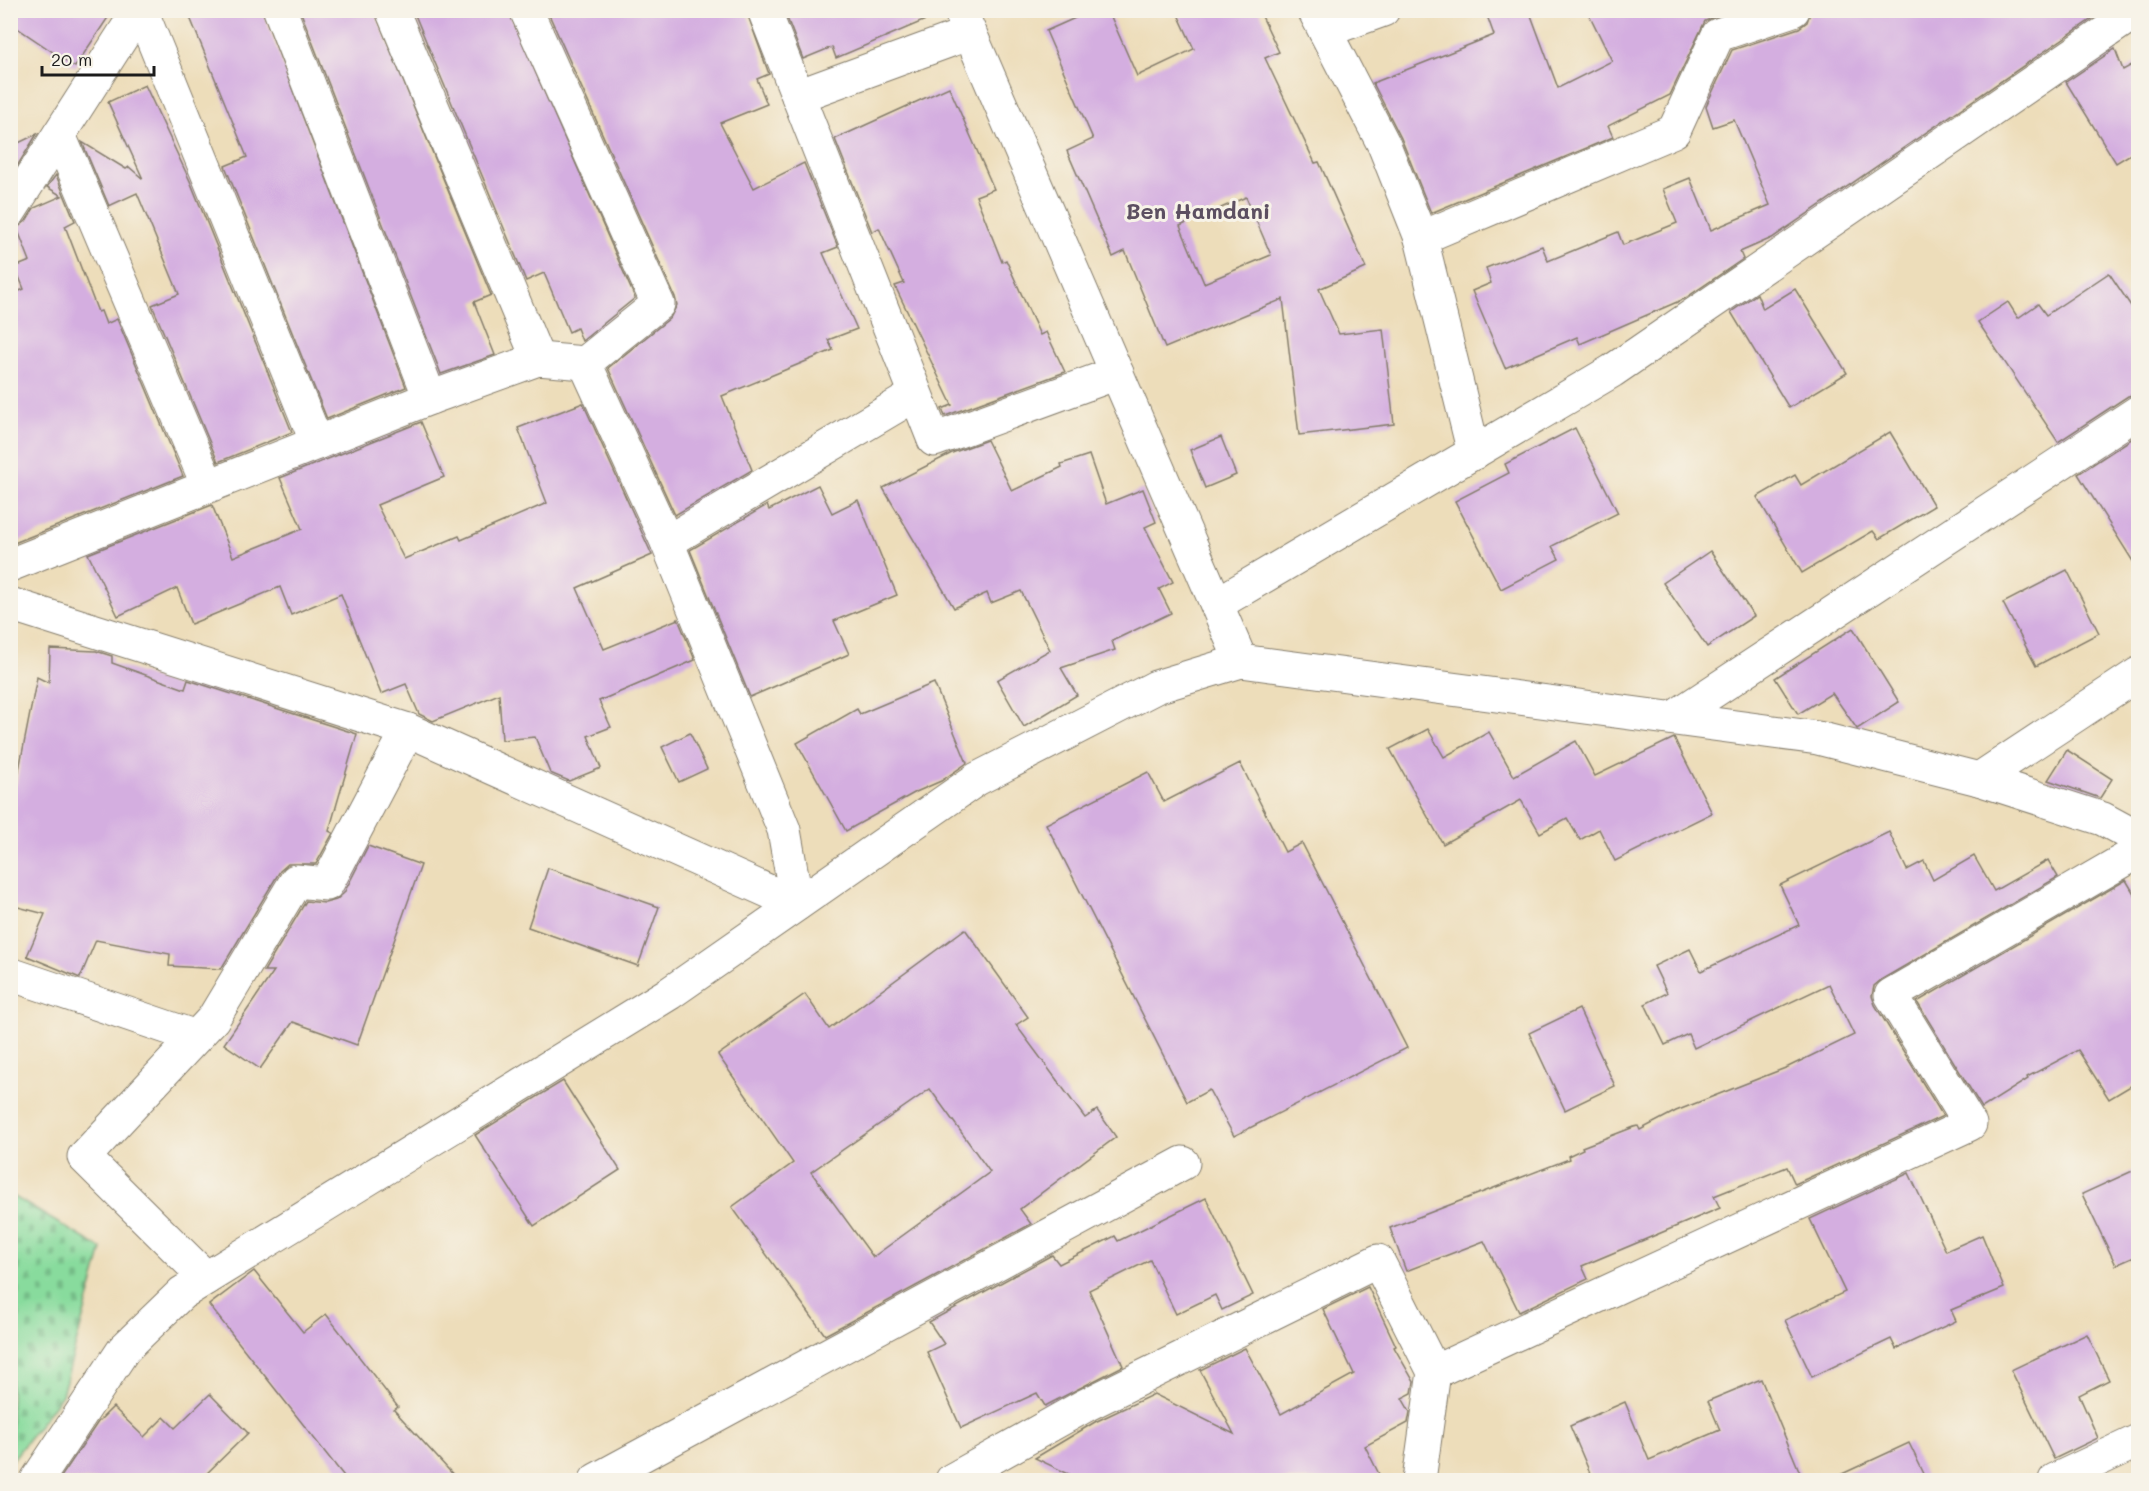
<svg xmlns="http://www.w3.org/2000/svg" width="2149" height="1491" font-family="Mali,sans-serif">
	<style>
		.cemetery { fill: url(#cemetery-stones); stroke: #527c5c; stroke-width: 1.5 }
		.building { fill: #d4aee0; fill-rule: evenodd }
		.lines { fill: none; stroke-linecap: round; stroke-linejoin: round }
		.street-casing { stroke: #847c6b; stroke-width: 35 }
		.secondary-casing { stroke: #847c6b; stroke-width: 35 }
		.street { stroke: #fff; stroke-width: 33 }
		.secondary { stroke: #fff; stroke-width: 33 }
		.labels { text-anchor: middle; stroke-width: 6; stroke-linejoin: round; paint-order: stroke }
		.quarter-label { font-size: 22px; font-weight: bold; fill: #5c4f61; stroke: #f7f3e8 }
	</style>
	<defs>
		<pattern id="cemetery-stones" width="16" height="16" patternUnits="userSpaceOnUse" patternTransform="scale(1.5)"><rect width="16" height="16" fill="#88db9d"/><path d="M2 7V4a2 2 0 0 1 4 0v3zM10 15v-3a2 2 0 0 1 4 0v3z" fill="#75bb87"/></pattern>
	</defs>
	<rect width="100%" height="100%" fill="#f7f3e8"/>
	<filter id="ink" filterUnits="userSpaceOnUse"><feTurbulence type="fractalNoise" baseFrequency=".0167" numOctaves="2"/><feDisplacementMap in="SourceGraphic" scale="12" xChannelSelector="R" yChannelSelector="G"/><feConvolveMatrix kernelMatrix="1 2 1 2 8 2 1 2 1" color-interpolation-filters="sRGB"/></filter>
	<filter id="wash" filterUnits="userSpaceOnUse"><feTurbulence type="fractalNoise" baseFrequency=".008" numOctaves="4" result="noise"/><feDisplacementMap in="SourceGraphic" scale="24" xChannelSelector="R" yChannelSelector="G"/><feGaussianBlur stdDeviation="1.35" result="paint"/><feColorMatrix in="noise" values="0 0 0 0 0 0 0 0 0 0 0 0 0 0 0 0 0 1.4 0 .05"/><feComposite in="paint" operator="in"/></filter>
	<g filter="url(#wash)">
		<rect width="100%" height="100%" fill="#edddba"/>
		<!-- cemetery -->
		<polygon class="cemetery" points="11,1195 102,1249 62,1395 11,1462"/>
		<g id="blocks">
			<!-- building -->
			<g class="building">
				<polygon points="10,10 113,10 75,67 10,23"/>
				<polygon points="187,10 262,10 406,387 327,419 225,166 247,157"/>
				<polygon points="300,10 374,10 491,295 474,302 495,355 441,374"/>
				<polygon points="413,10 508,10 635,298 582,341 577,328 569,332 544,273 526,281"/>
				<polygon points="547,10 746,10 769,74 757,79 767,104 720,123 754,188 804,163 838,247 823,253 857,329 828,340 833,350 722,396 752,470 675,515 608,368 670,318 677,305 675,297"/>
				<polygon points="784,10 942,10 942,13 836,58 832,47 803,59"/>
				<path d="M1093,10H1108L1137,76L1194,49L1176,10H1259L1279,52L1265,58L1315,163L1319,162L1366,268L1319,289L1339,334L1383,329L1394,424L1299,435L1283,299L1165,348L1125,251L1113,257L1067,151L1093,139L1046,31ZM1246,197L1271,255L1204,283L1180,226Z"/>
				<polygon points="1485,10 1529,10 1558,88 1612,61 1587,10 1732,10 1705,21 1670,95 1608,126 1613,137 1431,213 1401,138 1373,83 1494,35"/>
				<polygon points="1811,10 2099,10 2099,14 1772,238 1740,252 1743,259 1684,299 1580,344 1577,337 1505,368 1472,291 1491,283 1486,268 1542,246 1548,261 1618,232 1623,245 1677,223 1663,189 1690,178 1711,230 1770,205 1734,120 1713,127 1706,106 1732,50 1799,28 1807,22"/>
				<polygon points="2115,49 2123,70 2139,61 2139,149 2116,163 2066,82"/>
				<polygon points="145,85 190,181 292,432 218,462 152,305 179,294 137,193 109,206 82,142 126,169 129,167 143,179 108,102"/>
				<polygon points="949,87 994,189 976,196 1002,262 1006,260 1040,335 1046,332 1065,372 945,416 942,409 952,405 895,286 904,283 879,228 872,232 835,139"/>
				<polygon points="37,134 16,168 10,164 10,147"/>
				<polygon points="56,175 75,221 65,226 98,312 101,311 106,324 117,319 183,476 14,543 10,535 10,295 24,289 15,267 30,261 17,228 26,221 34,208 62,196 47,187"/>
				<polygon points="2109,273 2139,318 2139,394 2128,396 2058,442 1978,322 2008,302 2018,318 2038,304 2046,315"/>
				<polygon points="1795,289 1847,373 1789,408 1731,312 1757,294 1763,309"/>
				<polygon points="583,403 652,555 577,588 604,649 678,619 695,660 599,701 611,727 588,736 601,768 569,781 550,773 535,737 502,740 499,694 433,721 419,714 406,684 381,694 341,594 291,615 280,587 191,624 177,588 118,616 88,554 212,505 233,557 302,529 280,478 421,422 444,477 377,505 404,559 459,536 461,540 547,503 518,428"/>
				<polygon points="1575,428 1618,513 1552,546 1559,559 1501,589 1455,501 1509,473 1505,464"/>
				<polygon points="1890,432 1934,506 1879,539 1873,531 1802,573 1757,497 1795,475 1801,485"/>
				<polygon points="2139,434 2139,571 2078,474"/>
				<polygon points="1221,437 1236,475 1205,488 1190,450"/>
				<polygon points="987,440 1012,491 1062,467 1061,464 1089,455 1106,504 1143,489 1156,522 1145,527 1173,582 1159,589 1171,613 1112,641 1115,650 1061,668 1077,695 1024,727 997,680 1050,650 1021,591 991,603 987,593 954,608 883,488 952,453"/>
				<polygon points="818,485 832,513 858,500 897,595 834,621 849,654 750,697 690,550 767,505 769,510"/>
				<polygon points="1710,551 1754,616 1707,647 1663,583"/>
				<polygon points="2067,570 2099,633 2036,666 2003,603"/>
				<polygon points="1853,628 1899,702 1857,729 1832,693 1798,714 1775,678"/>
				<polygon points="50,649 96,651 112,656 112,663 185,689 188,680 357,734 329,831 333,833 316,864 288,864 280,871 221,969 169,966 170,954 96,940 80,978 27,956 45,914 10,905 10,784 16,785 37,677 49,683"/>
				<polygon points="934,683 967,763 941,781 916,792 846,831 797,743 857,709 860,714"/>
				<polygon points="1428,729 1444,757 1489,732 1514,776 1576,741 1595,776 1674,738 1712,813 1615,861 1599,829 1580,840 1567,818 1540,833 1521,800 1443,844 1390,749"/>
				<polygon points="690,733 707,769 679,782 662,747"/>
				<polygon points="2067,750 2112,779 2100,798 2048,780"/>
				<polygon points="1240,763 1285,852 1302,843 1407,1048 1234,1136 1209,1090 1187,1102 1046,824 1148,772 1164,802"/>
				<polygon points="1889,832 1907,870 1924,861 1933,880 1974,856 1994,891 2048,860 2058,877 1882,979 1874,986 1872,996 1875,1005 1943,1116 1795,1184 1787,1167 1714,1196 1720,1208 1582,1266 1588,1279 1519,1312 1484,1241 1406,1271 1390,1228 1569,1159 1568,1156 1583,1149 1582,1147 1634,1127 1638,1126 1640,1130 1676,1111 1788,1067 1854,1035 1829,984 1694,1048 1688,1034 1665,1045 1645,1004 1667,993 1654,966 1690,949 1701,971 1799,925 1780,885"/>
				<polygon points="368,846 421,865 357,1045 293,1022 260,1069 224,1044 274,971 264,971 306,901 325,903 336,900 344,893"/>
				<polygon points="548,868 659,907 638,966 528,927"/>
				<polygon points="2126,880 2139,902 2139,1081 2109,1099 2078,1050 2027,1077 2028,1079 1982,1108 1917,1002"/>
				<path d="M965,929L1028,1017L1016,1025L1085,1118L1097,1110L1116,1137L1020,1209L1031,1224L825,1335L732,1207L793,1163L718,1055L805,994L829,1029ZM930,1089L990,1172L873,1257L811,1172Z"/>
				<polygon points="1579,1009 1615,1086 1565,1110 1529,1033"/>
				<polygon points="563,1081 620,1170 534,1226 475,1135"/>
				<polygon points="2139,1168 2139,1255 2116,1265 2082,1194"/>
				<polygon points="1909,1173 1946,1251 1982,1235 2004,1288 1951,1310 1956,1321 1896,1349 1891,1339 1812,1377 1785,1320 1845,1292 1810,1219"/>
				<polygon points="1206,1198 1253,1295 1222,1310 1215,1295 1176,1314 1150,1260 1089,1290 1123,1366 1045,1406 1037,1393 961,1428 927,1352 944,1344 929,1322 1052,1255 1059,1264 1115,1236 1118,1241"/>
				<polygon points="254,1271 303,1332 326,1314 398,1407 394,1410 458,1480 347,1480 209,1305"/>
				<polygon points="1368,1287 1396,1346 1394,1347 1414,1382 1412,1393 1402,1398 1410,1412 1408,1423 1365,1446 1382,1480 1081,1480 1035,1458 1095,1422 1154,1394 1234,1434 1200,1370 1245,1348 1281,1414 1354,1374 1323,1309"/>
				<polygon points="2087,1334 2109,1380 2079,1395 2098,1438 2054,1459 2011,1370"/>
				<polygon points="1761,1379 1803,1480 1593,1480 1570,1426 1625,1402 1649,1460 1720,1430 1708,1401"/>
				<polygon points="210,1394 248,1433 200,1480 59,1480 98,1422 113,1407 144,1437 164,1417 175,1428"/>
				<polygon points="1909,1443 1927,1480 1829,1480"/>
			</g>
		</g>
	</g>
	<g filter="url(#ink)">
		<use href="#blocks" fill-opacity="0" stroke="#847c6b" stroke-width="1.5"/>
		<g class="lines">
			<defs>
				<g id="street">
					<polyline points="141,10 317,443"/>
					<polyline points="280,10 430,398"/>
					<polyline points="392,10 538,359"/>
					<polyline points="764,10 934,440 1117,373"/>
					<polyline points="960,10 1241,661"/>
					<polyline points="1314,10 1384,145 1421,238 1474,453"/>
					<polyline points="1325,31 1383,10"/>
					<polyline points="798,96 970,33"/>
					<polyline points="59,135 208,486"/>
					<polyline points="10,211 139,10"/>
					<polyline points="1421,238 1674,131 1718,35 1793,10"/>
					<polyline points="667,542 915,395"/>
					<polyline points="10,565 430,398 538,359 585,363"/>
					<polyline points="10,604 408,730 797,904 784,830 667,542 585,363 658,304 526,10"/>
					<polyline points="1217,604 1612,371 2122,21 2117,10"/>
					<polyline points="1673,718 2138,412"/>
					<polyline points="1979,779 2138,674"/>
					<polyline points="10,974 196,1037"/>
					<polyline points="206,1278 84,1157 213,1019 296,881 327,884 408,730"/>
					<polyline points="1434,1372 1970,1124 1891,995 2138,852"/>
					<polyline points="596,1480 1183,1163"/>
					<polyline points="952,1480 1086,1405 1378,1261 1434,1372 1419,1480"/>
					<polyline points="2055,1480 2138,1441"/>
				</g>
				<polyline id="secondary" points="37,1480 124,1349 182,1293 670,993 977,779 1156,687 1241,661 1818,738 1979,779 2103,819 2138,838"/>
			</defs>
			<!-- street casing -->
			<use href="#street" class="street-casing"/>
			<!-- secondary casing -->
			<use href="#secondary" class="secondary-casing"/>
			<!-- street -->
			<use href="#street" class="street"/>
			<!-- secondary -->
			<use href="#secondary" class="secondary"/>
		</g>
	</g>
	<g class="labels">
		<!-- quarter labels -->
		<g class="quarter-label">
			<text x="1198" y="219">Ben Hamdani</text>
		</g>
	</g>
	<!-- margin -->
	<rect width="2149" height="1491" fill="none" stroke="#f7f3e8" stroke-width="36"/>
	<!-- scale -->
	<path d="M42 66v9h112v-9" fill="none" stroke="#1c1c1c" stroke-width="3"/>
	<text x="51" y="66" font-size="18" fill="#1c1c1c" stroke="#f7f3e8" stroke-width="4.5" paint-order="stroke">20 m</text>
</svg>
